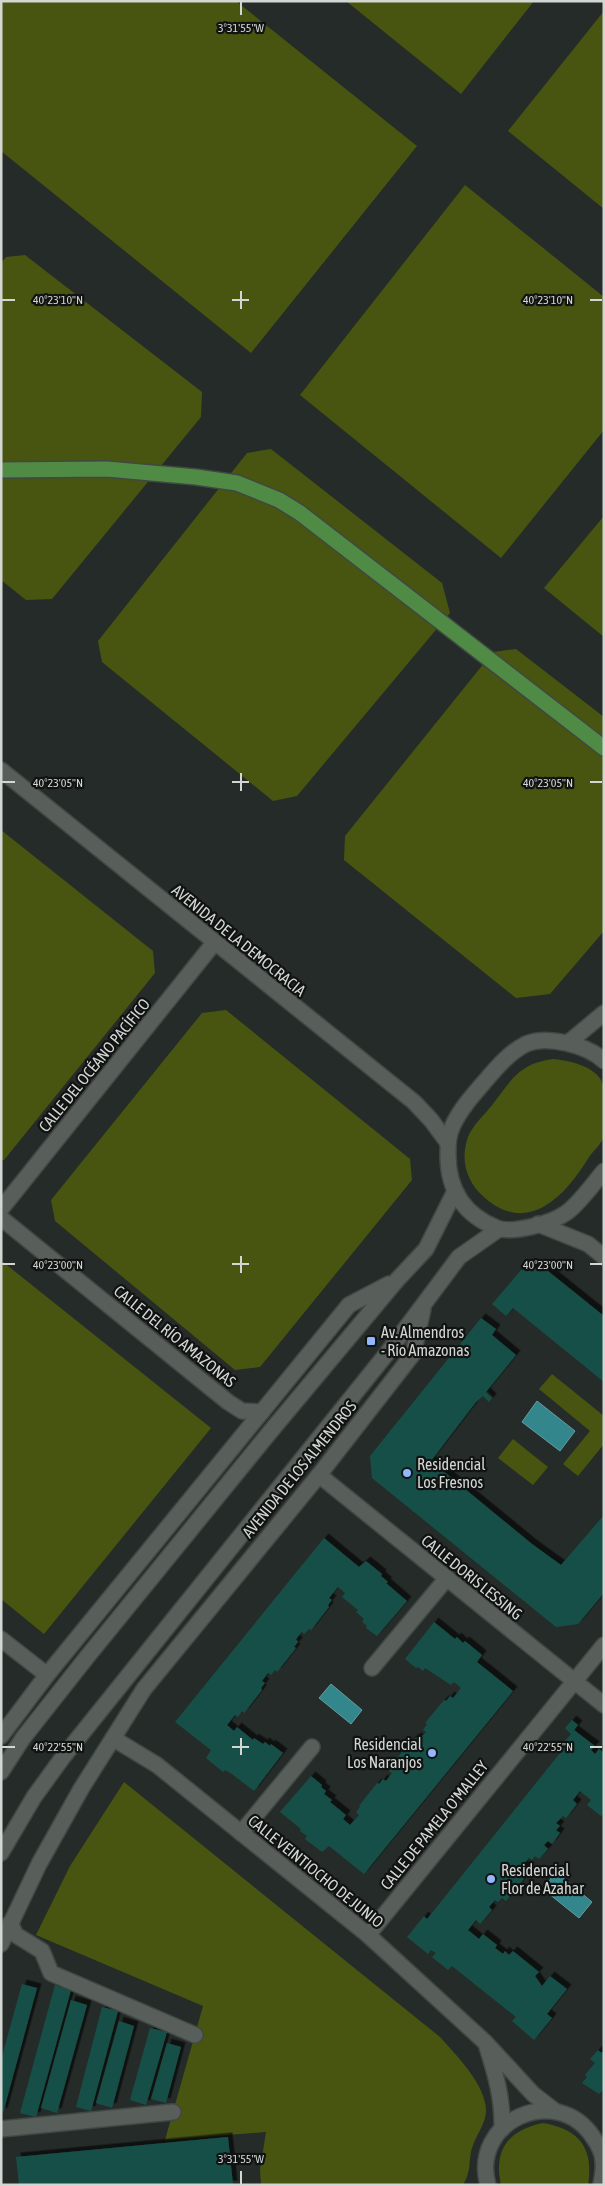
<svg xmlns="http://www.w3.org/2000/svg" width="605" height="2186" font-family="'Asap Condensed',sans-serif">
	<style>
		.green { fill: #485510 }
		.water { fill: #33868c; stroke: #639ea2 }
		.building { fill: #185047; filter: url(#shadow) }
		.lines { fill: none; stroke-linecap: round; stroke-linejoin: round }
		.minor-casing { stroke: #414744; stroke-width: 18 }
		.major-casing { stroke: #414744; stroke-width: 18 }
		.minor { stroke: #585f5b; stroke-width: 15 }
		.major { stroke: #508b45; stroke-width: 15 }
		.ticks { fill: none; stroke: #d3d7d4; stroke-width: 2 }
		.poi-dot { fill: #92b7fd; stroke: #101312; stroke-width: 2 }
		.labels { text-anchor: middle; stroke-width: 4.5; stroke-linejoin: round; paint-order: stroke }
		.street-label { font-size: 16px; fill: #d3d7d4; stroke: #101312 }
		.poi-label { font-size: 16px; fill: #d3d7d4; stroke: #101312; text-anchor: start }
		.ticks-label { font-size: 12px; text-anchor: middle; fill: #d3d7d4; stroke: #101312; stroke-width: 4.5; stroke-linejoin: round; paint-order: stroke }
	</style>
	<defs>
		<filter id="shadow"><feDropShadow dx="4.5" dy="-4.5" stdDeviation="0" flood-color="#0009"/></filter>
	</defs>
	<rect width="100%" height="100%" fill="#252b28"/>
	<!-- green -->
	<g class="green">
		<polygon points="1,1 236,1 417,146 251,353 1,151"/>
		<polygon points="346,1 534,1 461,94"/>
		<polygon points="604,11 604,209 508,131"/>
		<polygon points="465,185 604,297 604,430 501,558 300,395"/>
		<polygon points="25,255 202,392 201,417 52,599 26,600 1,580 1,263 6,257"/>
		<polygon points="271,449 442,583 450,613 297,796 273,801 102,662 98,641 247,453"/>
		<polygon points="604,516 604,637 544,588"/>
		<polygon points="516,649 604,717 604,931 550,994 516,998 344,860 345,836 493,652"/>
		<polygon points="1,830 153,951 155,973 4,1160 1,1161"/>
		<polygon points="226,1010 410,1159 412,1180 260,1367 235,1370 55,1221 51,1200 202,1013"/>
		<path d="M554,1059C569,1061 592,1065 601,1080C605,1087 604,1097 604,1105C604,1115 605,1126 604,1136C602,1144 593,1151 589,1157C566,1195 529,1236 485,1198C466,1182 460,1160 468,1137C472,1126 486,1113 493,1104C512,1079 520,1063 554,1059Z"/>
		<polygon points="3,1262 211,1428 44,1634 1,1599 1,1264"/>
		<polygon points="552,1374 604,1416 604,1444 578,1476 563,1464 590,1431 539,1389"/>
		<polygon points="513,1439 548,1467 533,1485 498,1458"/>
		<path d="M124,1782L440,2037C456,2055 487,2086 486,2112C485,2125 476,2135 472,2148C468,2162 472,2170 463,2185H261L260,2170L266,2132L165,2140L203,2006L36,1935L70,1866Z"/>
		<path d="M543,2123C579,2129 594,2148 588,2185H501C493,2149 509,2130 543,2123Z"/>
	</g>
	<!-- water -->
	<g class="water">
		<polygon points="537,1401 575,1431 560,1451 522,1422"/>
		<polygon points="331,1684 362,1710 351,1724 319,1698"/>
		<polygon points="556,1872 592,1902 579,1918 543,1889"/>
	</g>
	<!-- building -->
	<g class="building">
		<polygon points="543,1267 604,1316 604,1382 513,1308 506,1316 492,1304 521,1270"/>
		<polygon points="481,1318 496,1329 492,1335 516,1355 486,1392 492,1398 489,1402 483,1396 476,1402 431,1461 532,1544 561,1565 604,1515 604,1593 578,1624 556,1627 372,1478 370,1456"/>
		<polygon points="324,1538 359,1567 366,1561 382,1574 381,1576 388,1582 386,1583 407,1601 377,1636 366,1628 367,1626 362,1622 364,1619 356,1612 358,1610 342,1597 345,1593 338,1587 329,1598 332,1600 328,1605 329,1607 311,1630 309,1629 304,1634 302,1632 296,1639 298,1642 294,1647 296,1648 277,1672 275,1670 271,1675 268,1673 262,1681 265,1683 261,1688 262,1690 244,1713 242,1711 238,1717 235,1715 227,1725 234,1731 237,1727 253,1740 254,1738 263,1744 265,1742 270,1746 271,1744 283,1753 254,1791 232,1774 225,1770 223,1772 206,1758 211,1750 175,1722"/>
		<polygon points="434,1622 455,1639 457,1637 463,1643 465,1641 482,1655 477,1662 513,1691 364,1874 329,1846 322,1852 305,1839 307,1836 300,1831 301,1829 280,1812 311,1776 322,1785 321,1787 326,1791 324,1794 332,1800 330,1802 346,1815 343,1819 350,1825 359,1815 356,1812 360,1807 359,1806 377,1783 379,1784 383,1779 386,1781 392,1773 389,1771 394,1766 392,1764 411,1741 417,1737 419,1739 426,1732 423,1730 427,1724 425,1723 444,1700 446,1701 450,1696 453,1698 461,1688 454,1682 451,1685 425,1668 423,1671 418,1667 416,1668 405,1659"/>
		<polygon points="572,1720 578,1725 574,1730 595,1746 591,1750 595,1754 599,1749 604,1753 604,1813 601,1816 587,1805 591,1800 580,1791 573,1800 577,1804 566,1818 563,1816 556,1823 560,1826 556,1830 560,1833 552,1844 548,1841 544,1845 548,1849 539,1859 535,1856 532,1860 529,1858 523,1865 526,1868 522,1872 526,1876 518,1886 514,1883 510,1887 514,1891 506,1901 502,1898 498,1902 495,1900 489,1907 492,1910 480,1924 476,1920 468,1930 479,1939 483,1934 497,1945 495,1948 503,1954 505,1951 509,1955 513,1951 539,1972 535,1976 542,1986 550,1976 567,1989 547,2014 552,2018 534,2040 512,2021 516,2017 452,1966 448,1970 432,1957 436,1953 431,1950 428,1954 407,1937 424,1916 427,1919 560,1753 557,1750 571,1734 565,1728"/>
		<polygon points="22,1984 37,1988 3,2113 1,2112 1,2060"/>
		<polygon points="55,1985 71,1990 36,2117 20,2113"/>
		<polygon points="71,2000 87,2005 57,2113 41,2108"/>
		<polygon points="102,2007 118,2011 91,2111 76,2107"/>
		<polygon points="119,2021 134,2026 112,2108 96,2103"/>
		<polygon points="150,2028 167,2032 146,2105 130,2100"/>
		<polygon points="167,2043 181,2047 166,2103 151,2099"/>
		<polygon points="598,2050 602,2053 604,2051 604,2089 599,2094 582,2083 587,2077 585,2075 595,2063 590,2059"/>
		<polygon points="228,2137 233,2185 19,2185 16,2157"/>
	</g>
	<g class="lines">
		<defs>
			<g id="minor">
				<polyline points="1,770 414,1102 431,1120 448,1143"/>
				<polyline points="568,1043 604,1013"/>
				<path d="M604,1061C588,1045 547,1035 526,1044C510,1052 497,1067 486,1080C474,1094 461,1108 453,1125C448,1135 448,1145 448,1155C448,1190 464,1215 497,1228C513,1234 552,1223 566,1213C580,1203 592,1185 604,1171"/>
				<polyline points="1,1209 214,943"/>
				<polyline points="1,1218 228,1402 242,1411 262,1412"/>
				<polyline points="538,1224 588,1244 604,1257"/>
				<polyline points="319,1475 604,1705"/>
				<polyline points="1,1639 47,1675"/>
				<polyline points="372,1668 447,1578"/>
				<polyline points="1,1736 47,1675 349,1305 389,1284"/>
				<polyline points="114,1739 157,1765 368,1935 486,2043 533,2094 555,2111"/>
				<polyline points="1,1772 23,1738 87,1657 270,1432 397,1280 426,1249 454,1193"/>
				<polyline points="241,1833 312,1747"/>
				<polyline points="1,1853 34,1797 63,1757 388,1352 459,1257 499,1229"/>
				<polyline points="10,1923 16,1935 42,1951 51,1973 195,2035"/>
				<polyline points="368,1935 604,1645"/>
				<polyline points="1,1944 39,1864 81,1789 144,1689 319,1475 413,1354 423,1309"/>
				<path d="M487,2047C496,2075 503,2100 502,2129"/>
				<polyline points="1,2129 173,2112"/>
				<path d="M488,2185C470,2121 556,2082 593,2137C598,2144 603,2153 603,2162C604,2169 602,2177 601,2185"/>
			</g>
			<polyline id="major" points="1,470 107,469 196,477 237,483 279,500 300,513 604,748"/>
		</defs>
		<!-- minor casing -->
		<use href="#minor" class="minor-casing"/>
		<!-- major casing -->
		<use href="#major" class="major-casing"/>
		<!-- minor -->
		<use href="#minor" class="minor"/>
		<!-- major -->
		<use href="#major" class="major"/>
	</g>
	<!-- ticks -->
	<path class="ticks" d="M241,2V15M241,291V309M2,300H15M232,300H249M590,300H602M241,773V791M2,782H15M232,782H249M590,782H602M241,1256V1273M2,1264H15M232,1264H249M590,1264H602M241,1738V1755M2,1747H15M232,1747H249M590,1747H602M241,2171V2184"/>
	<!-- markers -->
	<g class="poi-dot">
		<rect x="366" y="1336" width="10" height="10" rx="2.5"/>
		<circle cx="407" cy="1473" r="5"/>
		<circle cx="432" cy="1753" r="5"/>
		<circle cx="491" cy="1879" r="5"/>
	</g>
	<g class="labels">
		<!-- street labels -->
		<g class="street-label">
			<text transform="translate(239 940) rotate(39)" y="6">AVENIDA DE LA DEMOCRACIA</text>
			<text transform="translate(94 1065) rotate(-51)" y="6">CALLE DEL OCÉANO PACÍFICO</text>
			<text transform="translate(175 1336) rotate(39)" y="6">CALLE DEL RÍO AMAZONAS</text>
			<text transform="translate(299 1469) rotate(-51)" y="6">AVENIDA DE LOS ALMENDROS</text>
			<text transform="translate(472 1577) rotate(39)" y="6">CALLE DORIS LESSING</text>
			<text transform="translate(434 1825) rotate(-51)" y="6">CALLE DE PAMELA O'MALLEY</text>
			<text transform="translate(316 1871) rotate(39)" y="6">CALLE VEINTIOCHO DE JUNIO</text>
		</g>
		<!-- poi labels -->
		<g class="poi-label">
			<text x="381" y="1338">Av. Almendros<tspan x="381" dy="18">- Río Amazonas</tspan></text>
			<text x="417" y="1470">Residencial<tspan x="417" dy="18">Los Fresnos</tspan></text>
			<text x="422" y="1750" text-anchor="end">Residencial<tspan x="422" dy="18">Los Naranjos</tspan></text>
			<text x="501" y="1876">Residencial<tspan x="501" dy="18">Flor de Azahar</tspan></text>
		</g>
	</g>
	<g class="ticks-label">
		<text x="241" y="32">3°31'55"W</text>
		<text x="58" y="304">40°23'10"N</text>
		<text x="548" y="304">40°23'10"N</text>
		<text x="58" y="787">40°23'05"N</text>
		<text x="548" y="787">40°23'05"N</text>
		<text x="58" y="1269">40°23'00"N</text>
		<text x="548" y="1269">40°23'00"N</text>
		<text x="58" y="1751">40°22'55"N</text>
		<text x="548" y="1751">40°22'55"N</text>
		<text x="241" y="2163">3°31'55"W</text>
	</g>
	<!-- border -->
	<rect width="605" height="2186" fill="none" stroke="#d3d7d4" stroke-width="5"/>
</svg>
